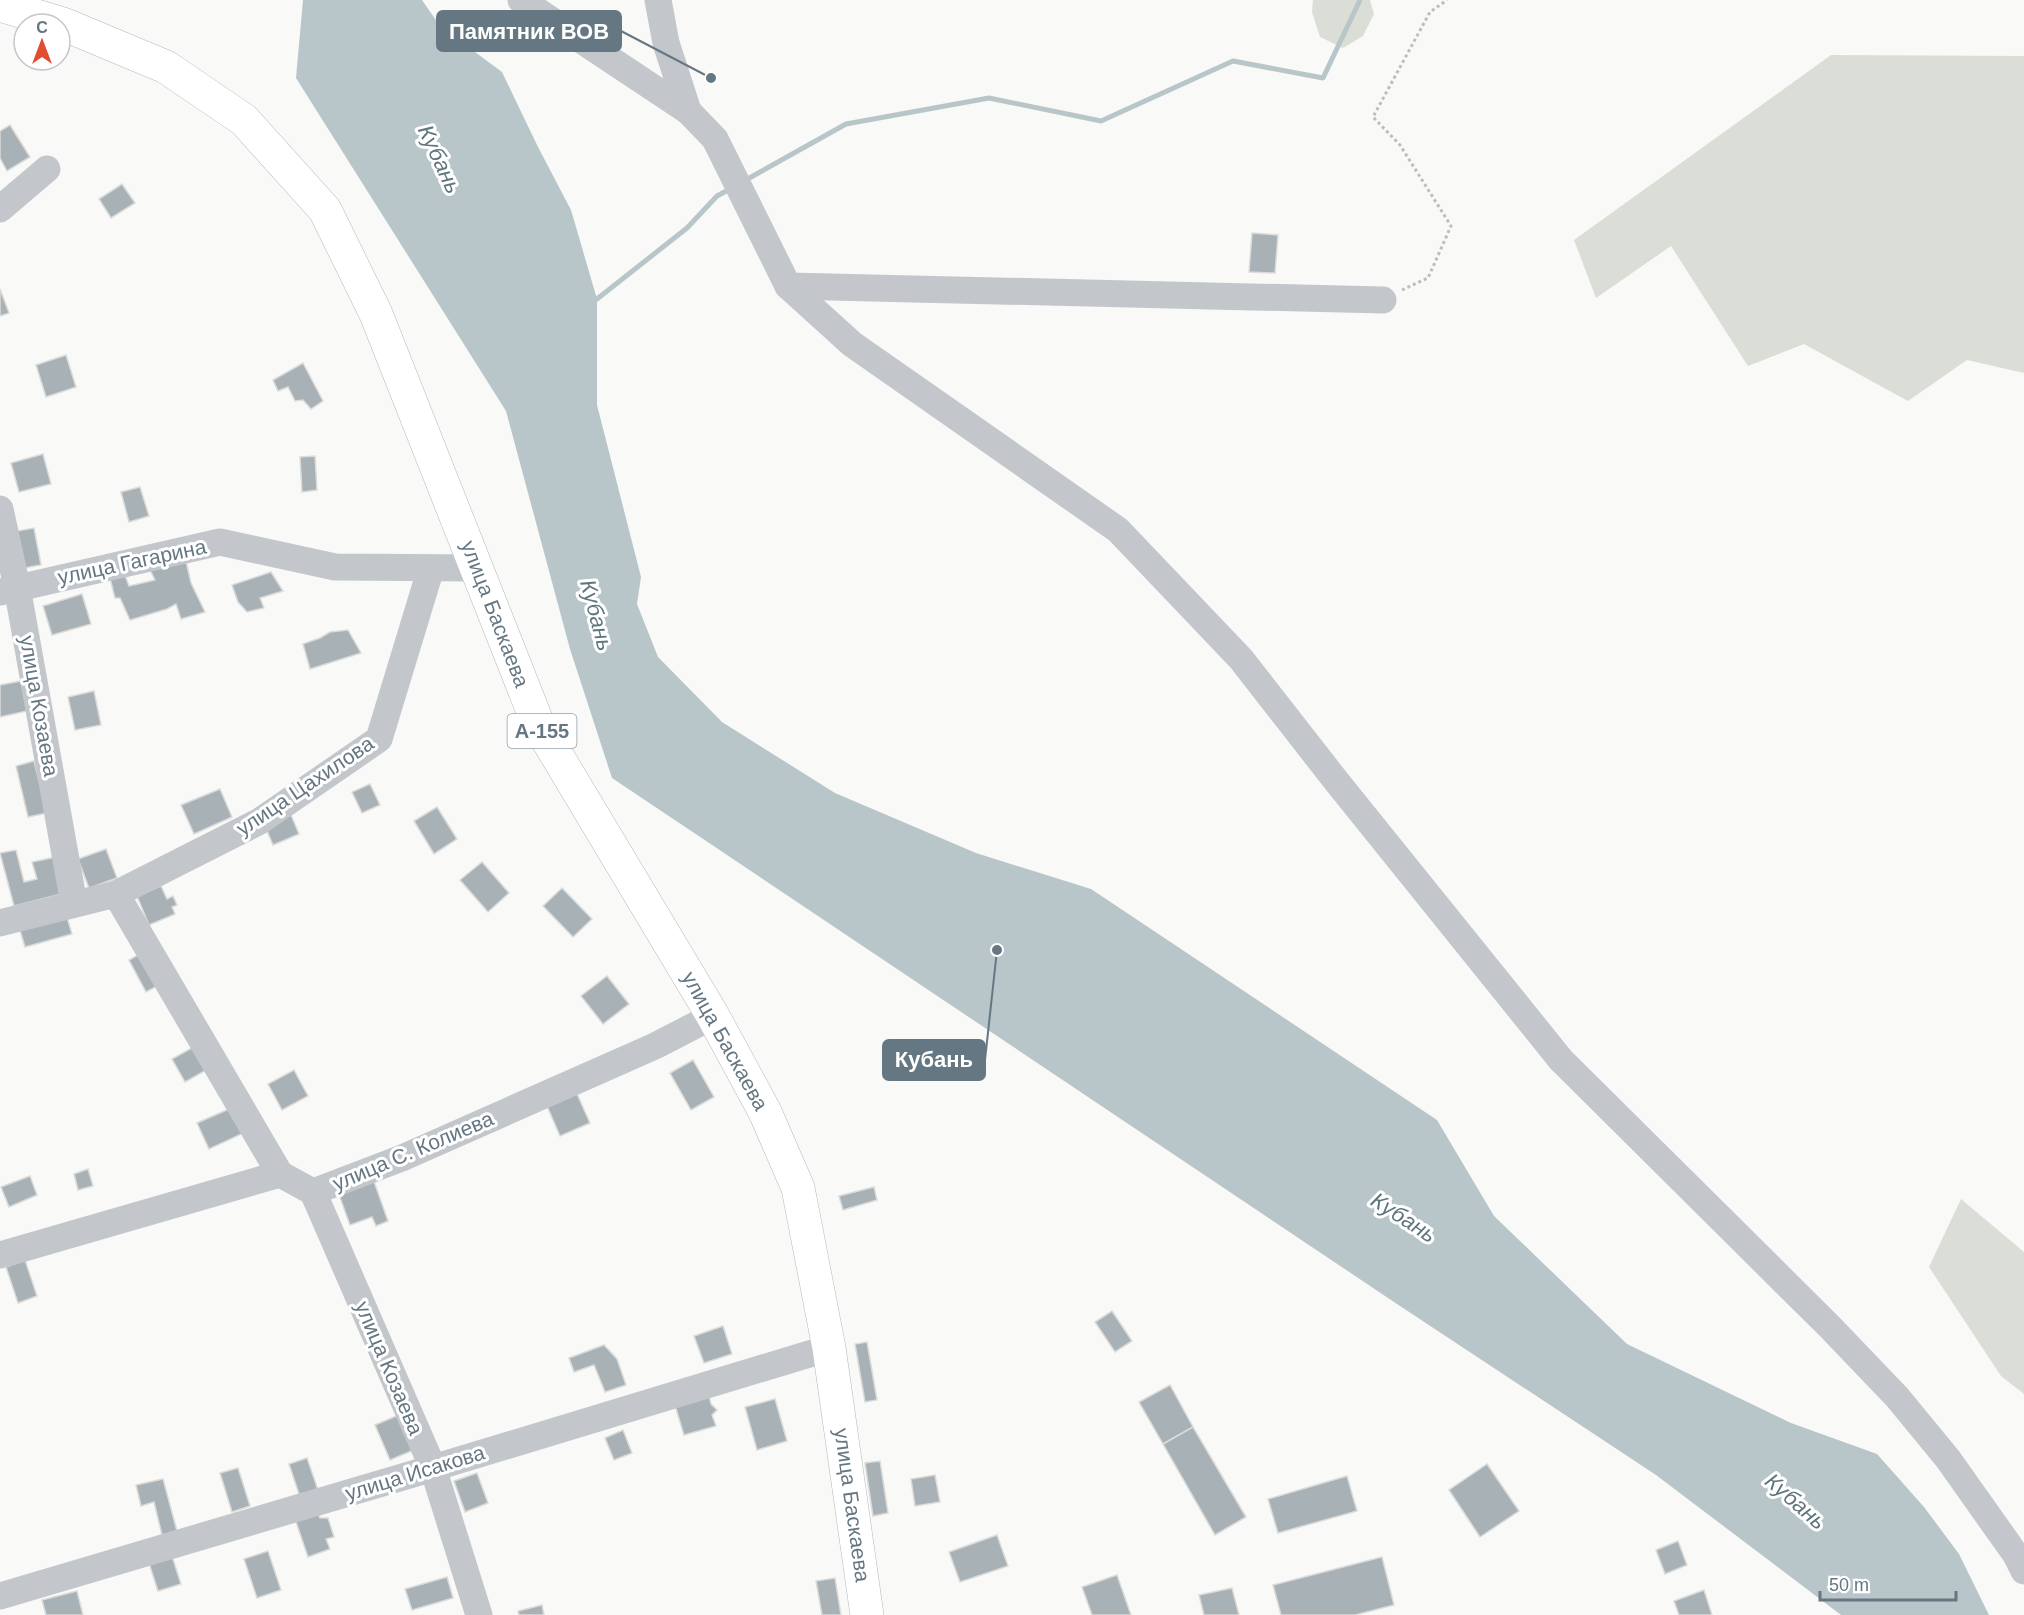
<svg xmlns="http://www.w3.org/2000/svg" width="2024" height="1615" font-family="Arial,sans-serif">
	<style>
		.green { fill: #daded6 }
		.water { fill: #b8c6c9 }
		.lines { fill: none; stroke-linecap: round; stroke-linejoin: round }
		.stream { stroke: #b8c6c9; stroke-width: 5 }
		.building { fill: #a7b1b6; stroke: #dbdbd9; stroke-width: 1.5 }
		.major-casing { stroke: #b4babd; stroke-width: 34 }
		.path { stroke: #bbbec1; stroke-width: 3; stroke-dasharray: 3 3; stroke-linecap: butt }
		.minor { stroke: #c3c7cb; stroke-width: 27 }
		.major { stroke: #fff; stroke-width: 33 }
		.labels { text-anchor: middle; stroke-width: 6; stroke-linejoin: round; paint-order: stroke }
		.shield { fill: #fff; stroke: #93a0a8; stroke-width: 1.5 }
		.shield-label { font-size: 20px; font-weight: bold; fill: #657782 }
		.street-label { font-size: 21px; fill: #657782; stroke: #fff }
		.water-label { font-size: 22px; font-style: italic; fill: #60767c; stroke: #fff }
		.leader { fill: none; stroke: #657782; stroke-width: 2 }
		.callout-dot { fill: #657782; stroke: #fff; stroke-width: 2 }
		.callout { fill: #657782; stroke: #657782; stroke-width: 2 }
		.callout-label { font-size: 22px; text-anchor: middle; font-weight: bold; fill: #fff }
	</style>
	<rect width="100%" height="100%" fill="#f9f9f7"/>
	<!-- green -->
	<g class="green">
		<polygon points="1313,0 1370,0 1374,14 1363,36 1343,48 1320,37 1312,12"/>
		<polygon points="1831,55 2024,56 2024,373 1967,360 1908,401 1804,344 1748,366 1671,246 1596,298 1574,240"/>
		<polygon points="1961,1199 2024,1252 2024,1394 2001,1376 1929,1267"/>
	</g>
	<!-- water -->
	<polygon class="water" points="303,0 422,0 440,26 502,72 538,147 571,210 597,299 597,405 641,577 637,604 658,657 722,722 835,793 976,853 1091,889 1437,1120 1494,1216 1627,1344 1791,1423 1877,1454 1924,1507 1959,1554 1989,1615 1841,1615 1656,1475 1394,1302 612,778 570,649 506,411 296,78"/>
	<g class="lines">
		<!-- stream -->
		<g class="stream">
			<polyline points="744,181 846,124 989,98 1101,121 1233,61 1323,78 1360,0"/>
			<polyline points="591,300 597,299 687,228 717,196 730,189"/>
		</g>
	</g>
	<!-- building -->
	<g class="building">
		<polygon points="10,125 30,157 7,171 0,158 0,131"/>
		<polygon points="122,184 135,203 111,218 99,199"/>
		<polygon points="1252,233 1278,235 1275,273 1249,272"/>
		<polygon points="0,289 9,313 0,316"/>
		<polygon points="66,355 76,387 46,397 36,365"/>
		<polygon points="303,363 323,401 311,409 303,400 295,401 288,387 278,391 273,380"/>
		<polygon points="43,454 51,484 19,492 11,463"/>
		<polygon points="315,456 317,490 302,492 300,457"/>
		<polygon points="140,487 149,516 129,522 121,492"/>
		<polygon points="34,528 41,565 24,568 17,531"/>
		<polygon points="185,557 191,583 205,612 181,619 176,604 167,609 130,620 120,598 115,598 109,574 123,570 129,586 155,580 148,566"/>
		<polygon points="271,572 283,591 260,598 264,608 247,612 238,602 232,585"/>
		<polygon points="82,594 91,624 52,635 43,606"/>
		<polygon points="348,630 361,653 310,669 303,644 320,638 330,632"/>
		<polygon points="21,681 27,711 0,717 0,685"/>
		<polygon points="94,691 101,725 75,730 68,697"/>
		<polygon points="34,761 47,813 28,817 16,766"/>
		<polygon points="370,784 380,805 362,813 352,792"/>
		<polygon points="220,789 232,817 194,834 181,805"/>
		<polygon points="437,807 457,839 434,854 414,821"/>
		<polygon points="291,815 299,834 273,845 265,826"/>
		<polygon points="106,849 117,878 89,888 78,859"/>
		<polygon points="16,850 24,882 37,879 32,862 56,857 65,893 14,906 0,853"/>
		<polygon points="482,862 509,893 488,912 460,880"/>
		<polygon points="161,886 167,899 173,896 177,905 172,907 175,914 149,925 137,896"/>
		<polygon points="562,888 592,919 573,937 543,906"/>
		<polygon points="66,914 72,934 25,947 19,927"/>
		<polygon points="145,951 161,984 146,992 129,960"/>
		<polygon points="607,976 629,1004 603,1024 581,996"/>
		<polygon points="197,1045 210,1068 185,1082 172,1059"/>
		<polygon points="693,1060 714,1097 691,1110 670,1073"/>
		<polygon points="294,1070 308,1096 282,1110 268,1084"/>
		<polygon points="577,1094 590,1123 560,1136 547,1106"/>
		<polygon points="236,1106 248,1131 209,1149 197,1123"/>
		<polygon points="88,1169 93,1186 78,1190 74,1174"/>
		<polygon points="30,1176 37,1195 9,1207 1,1187"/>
		<polygon points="372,1176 388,1221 376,1226 372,1217 350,1225 337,1189"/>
		<polygon points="874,1187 877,1200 843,1210 839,1196"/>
		<polygon points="25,1260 37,1296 18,1303 6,1267"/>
		<polygon points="1112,1311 1132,1341 1115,1352 1095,1322"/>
		<polygon points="723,1326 732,1354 704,1363 694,1336"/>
		<polygon points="867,1342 877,1400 865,1402 855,1344"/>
		<polygon points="604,1345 617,1359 626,1385 605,1392 594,1365 574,1372 569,1358"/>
		<polygon points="1170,1385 1193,1427 1163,1444 1139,1402"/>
		<polygon points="708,1392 711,1404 717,1410 712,1415 716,1426 684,1435 674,1402"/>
		<polygon points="775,1399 787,1441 757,1450 745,1407"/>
		<polygon points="401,1414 416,1449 390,1460 375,1425"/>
		<polygon points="1193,1427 1246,1517 1215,1535 1163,1444"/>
		<polygon points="623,1430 632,1453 614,1460 605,1438"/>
		<polygon points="307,1458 318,1490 300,1497 289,1464"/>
		<polygon points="880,1461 888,1513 873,1516 865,1463"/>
		<polygon points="1487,1464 1519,1511 1480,1537 1449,1490"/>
		<polygon points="238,1468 250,1506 232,1512 220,1473"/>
		<polygon points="477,1473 488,1503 465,1512 454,1481"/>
		<polygon points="935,1475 940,1502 915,1506 911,1479"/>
		<polygon points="1347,1476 1357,1511 1278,1533 1268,1499"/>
		<polygon points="163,1479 177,1531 162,1535 154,1502 141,1506 136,1485"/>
		<polygon points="316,1509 320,1518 328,1518 334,1537 326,1539 330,1549 308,1557 294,1516"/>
		<polygon points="997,1535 1008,1566 960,1582 949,1552"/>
		<polygon points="1678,1541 1687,1565 1665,1574 1656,1550"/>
		<polygon points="268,1551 281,1590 257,1598 244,1559"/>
		<polygon points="172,1556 181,1584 158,1591 149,1563"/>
		<polygon points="1382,1557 1394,1605 1355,1615 1281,1615 1273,1585"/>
		<polygon points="1117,1575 1131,1615 1092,1615 1082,1587"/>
		<polygon points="447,1577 453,1598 412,1610 405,1589"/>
		<polygon points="835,1578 841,1615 822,1615 816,1581"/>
		<polygon points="1232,1588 1239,1615 1204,1615 1199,1595"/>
		<polygon points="1704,1590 1712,1615 1679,1615 1674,1601"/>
		<polygon points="77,1591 83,1615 46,1615 42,1600"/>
		<polygon points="542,1605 544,1615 519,1615 518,1611"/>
	</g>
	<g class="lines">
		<defs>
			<polyline id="major" points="0,5 63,24 166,67 244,120 325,210 376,314 538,724 713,1016 765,1112 798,1188 829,1348 867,1615"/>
		</defs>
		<!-- major casing -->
		<use href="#major" class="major-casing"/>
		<!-- path -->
		<polyline class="path" points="1402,290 1428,278 1451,226 1400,145 1373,117 1430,12 1447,0"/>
		<!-- minor -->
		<g class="minor">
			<polyline points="521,0 688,111 715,139 788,286 852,344 1118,530 1241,659 1337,782 1561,1060 1830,1327 1897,1397 1948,1459 2016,1555 2024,1571"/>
			<polyline points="658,0 666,43 688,111"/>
			<polyline points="0,209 47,169"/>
			<polyline points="788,286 1383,300"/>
			<polyline points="0,509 17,587 74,904"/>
			<polyline points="0,592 220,542 335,567 478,568"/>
			<polyline points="116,894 280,1174"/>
			<polyline points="0,923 116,894 260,821 379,739 431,568"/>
			<polyline points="313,1192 433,1468 479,1615"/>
			<polyline points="0,1255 280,1174 313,1192 402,1158 655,1046 713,1016"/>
			<polyline points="0,1596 433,1468 829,1348"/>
		</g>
		<!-- major -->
		<use href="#major" class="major"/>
	</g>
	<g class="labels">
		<!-- shield labels -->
		<rect class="shield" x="507.5" y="714" width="69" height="34" rx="4.5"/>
		<g class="shield-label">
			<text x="542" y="738">А-155</text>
		</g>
		<!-- street labels -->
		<g class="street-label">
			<text transform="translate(132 562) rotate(-12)" y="7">улица Гагарина</text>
			<text transform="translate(495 614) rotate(69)" y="7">улица Баскаева</text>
			<text transform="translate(39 706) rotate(80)" y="7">улица Козаева</text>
			<text transform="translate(305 786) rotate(-34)" y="7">улица Цахилова</text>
			<text transform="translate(725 1041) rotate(61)" y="7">улица Баскаева</text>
			<text transform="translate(413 1151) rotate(-23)" y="7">улица С. Колиева</text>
			<text transform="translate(389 1368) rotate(67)" y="7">улица Козаева</text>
			<text transform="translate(415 1473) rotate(-17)" y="7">улица Исакова</text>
			<text transform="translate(852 1505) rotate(82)" y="7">улица Баскаева</text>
		</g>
		<!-- water labels -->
		<g class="water-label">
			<text transform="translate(440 159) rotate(65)" y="8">Кубань</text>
			<text transform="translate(597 615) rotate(75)" y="8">Кубань</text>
			<text transform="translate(1404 1217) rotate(33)" y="8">Кубань</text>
			<text transform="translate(1796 1501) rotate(41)" y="8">Кубань</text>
		</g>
	</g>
	<!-- callouts -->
	<path class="leader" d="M711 78L621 31M997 950L985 1060"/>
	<g class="callout-dot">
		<circle cx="711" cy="78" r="6"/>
		<circle cx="997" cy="950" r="6"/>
	</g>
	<g class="callout">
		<rect x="437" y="11" width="184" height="40" rx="6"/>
		<rect x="883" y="1040" width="102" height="40" rx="6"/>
	</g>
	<g class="callout-label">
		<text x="529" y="39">Памятник ВОВ</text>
		<text x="934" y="1067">Кубань</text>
	</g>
	<!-- north arrow -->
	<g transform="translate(42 42)"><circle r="28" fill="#ffffff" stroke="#c1c9cd" stroke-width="1.5"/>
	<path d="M0-4.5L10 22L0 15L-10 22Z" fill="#e04d30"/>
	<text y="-9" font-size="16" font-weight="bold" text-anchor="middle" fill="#657782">С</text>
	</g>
	<!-- scale -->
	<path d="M1820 1591v9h136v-9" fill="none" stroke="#657782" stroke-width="3"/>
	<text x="1829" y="1591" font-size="18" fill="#657782" stroke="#ffffff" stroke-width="4.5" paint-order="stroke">50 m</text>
</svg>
